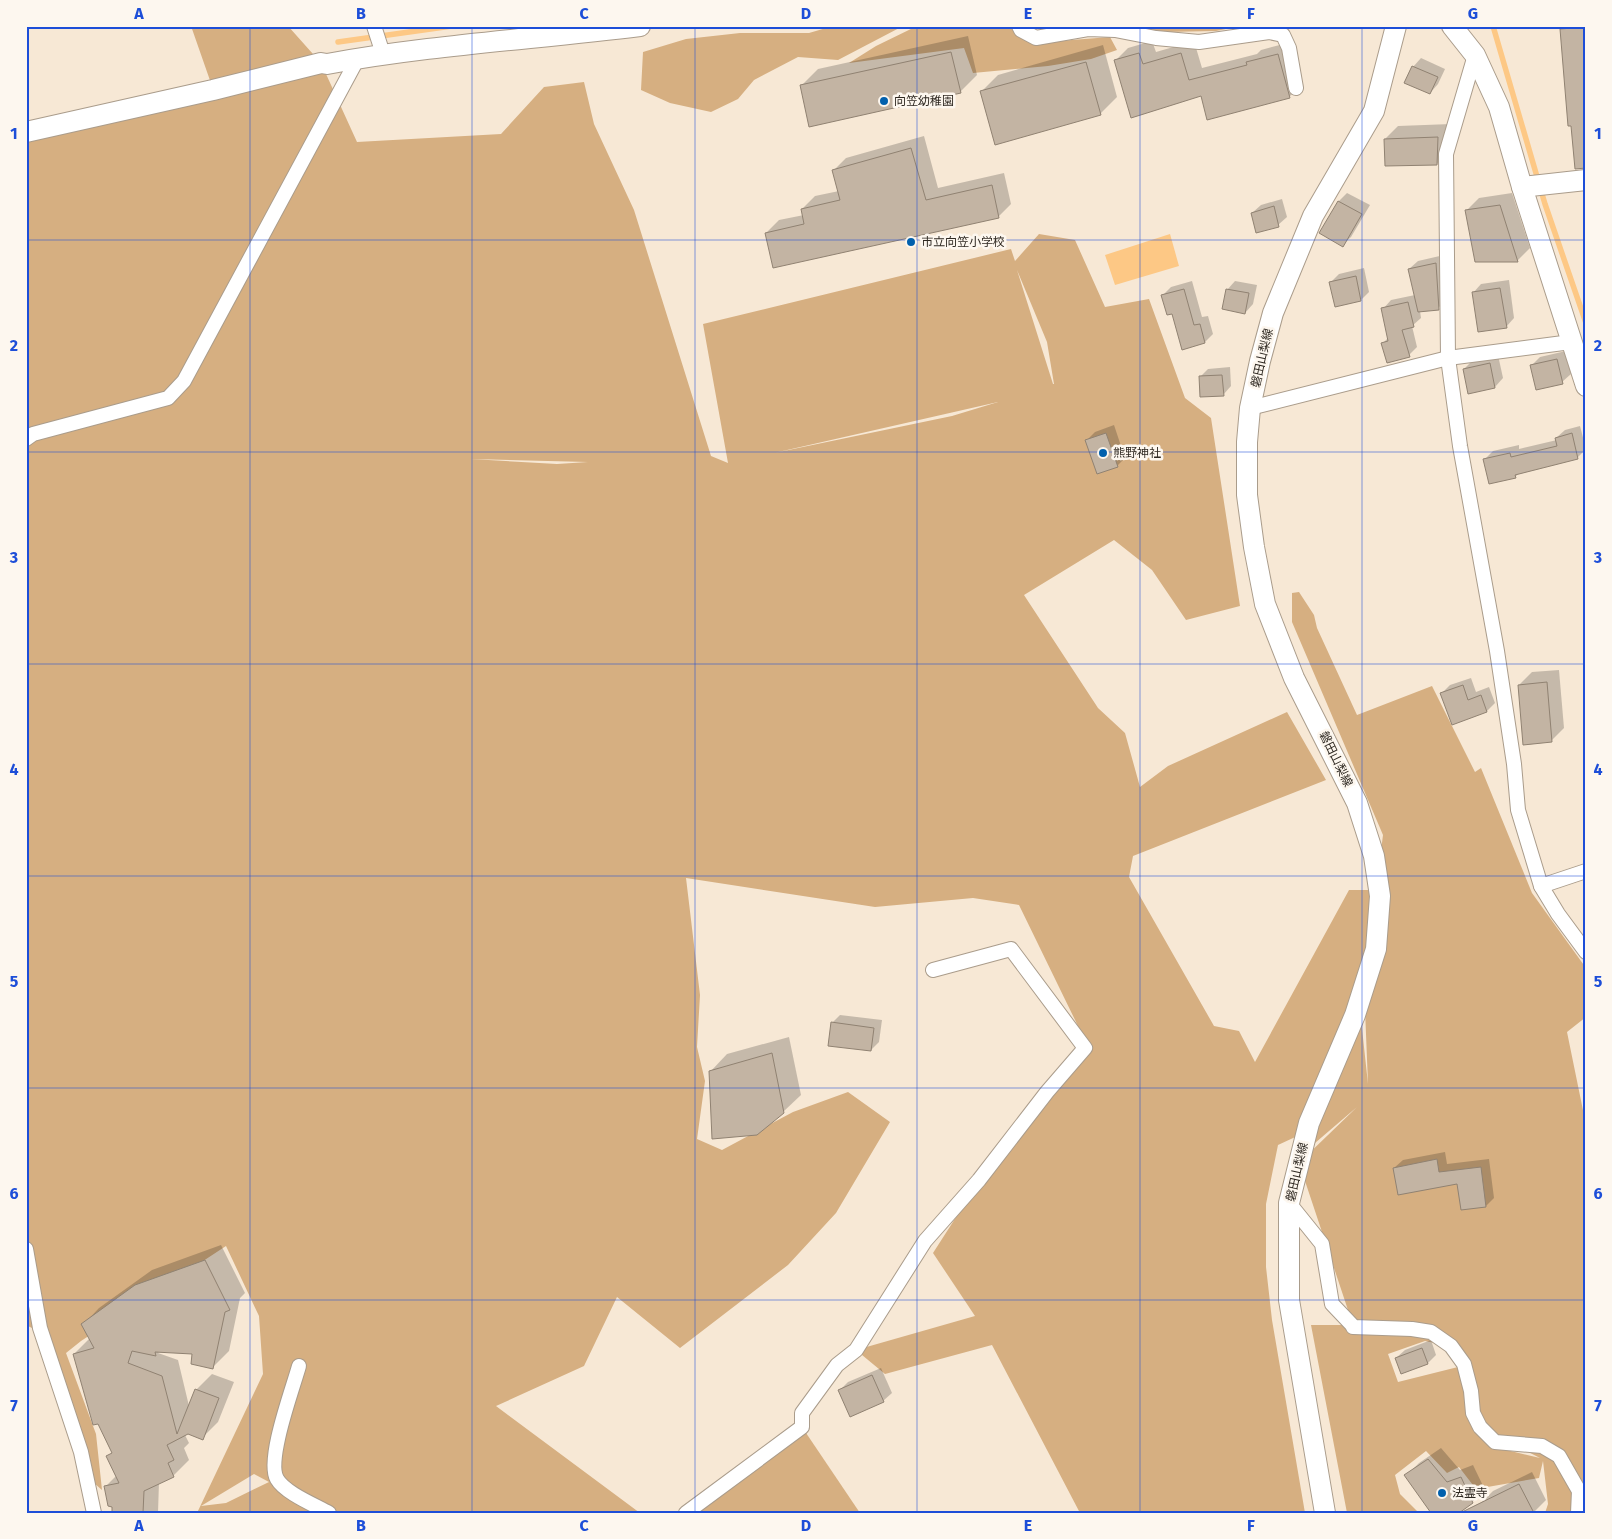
<svg xmlns="http://www.w3.org/2000/svg" width="1612" height="1539" font-family="'Fira Sans','Noto Sans JP',sans-serif">
	<style>
		.green { fill: #d6af81; fill-rule: evenodd }
		.water { fill: #fdc885 }
		.shadow { fill: #0003 }
		.lines { fill: none; stroke-linecap: round; stroke-linejoin: round }
		.stream { stroke: #fdc885; stroke-width: 5.5 }
		.building { fill: #c3b4a3; stroke: #908272 }
		.street-casing { stroke: #aa9c8b; stroke-width: 16 }
		.secondary-casing { stroke: #aa9c8b; stroke-width: 22 }
		.street { stroke: #fff; stroke-width: 14 }
		.secondary { stroke: #fff; stroke-width: 20 }
		.grid { fill: none; stroke: #1d4ed8; stroke-width: 1; stroke-opacity: 0.55 }
		.poi-dot { fill: #0160ad; stroke: #fdf7ef; stroke-width: 2 }
		.labels { text-anchor: middle; stroke-width: 5; stroke-linejoin: round; paint-order: stroke }
		.poi-label { font-size: 12px; fill: #2f2922; stroke: #fdf7ef; text-anchor: start }
		.street-label { font-size: 12px; fill: #2f2922; stroke: #fdf7ef }
		.neatline { fill: none; stroke: #1d4ed8; stroke-width: 2 }
		.grid-label { font-size: 16px; text-anchor: middle; font-weight: bold; fill: #1d4ed8 }
	</style>
	<rect width="100%" height="100%" fill="#f7e8d5"/>
	<!-- green -->
	<g class="green">
		<path d="M191,26H288L321,63L357,142L501,134L544,87L584,82L594,124L634,210L711,456L728,463L703,324L1011,249L1015,261L1039,234L1075,240L1105,307L1149,299L1185,398L1211,418L1240,606L1186,620L1152,570L1114,540L1024,595L1098,708L1125,733L1140,787L1168,766L1287,712L1326,780L1133,856L1129,877L1214,1026L1239,1031L1255,1062L1349,890H1376L1383,835L1292,622V593L1299,592L1314,615L1317,628L1357,715L1432,686L1475,772L1481,768L1532,893L1586,968V1017L1567,1032L1586,1125V1513H1545L1548,1504L1543,1461L1539,1478L1476,1489L1459,1467L1447,1473L1426,1451L1395,1475L1400,1494L1419,1513H1347L1311,1325H1353L1299,1163L1357,1107L1301,1155L1306,1132L1278,1145L1266,1204V1267L1272,1320L1305,1513H1080L992,1345L885,1374L856,1350L975,1316L933,1253L989,1166L1085,1048L1077,1024L1019,905L973,898L875,907L686,878L700,995L697,1047L705,1081L697,1139L722,1150L793,1112L848,1092L890,1122L836,1213L788,1265L680,1348L617,1297L584,1366L496,1406L640,1513H197L263,1374L259,1316L226,1246L81,1341L66,1353L96,1434L102,1490L86,1476L42,1333L26,1325V131L213,89ZM1017,270L1047,342L1054,384H1053ZM998,402L952,416L774,453ZM471,459H472L588,462L557,464ZM1364,984L1368,1084L1359,1001ZM1425,1341L1451,1346L1458,1367L1398,1382L1388,1354ZM1482,1428L1540,1458L1498,1448ZM254,1474L269,1482L226,1503L201,1506Z"/>
		<polygon points="833,26 903,26 838,60 798,57 754,80 738,99 711,112 670,103 641,90 643,52 686,39 740,33 809,33"/>
		<polygon points="917,26 1005,26 1059,41 1110,37 1117,50 1091,59 1048,66 973,73 964,48 849,63 876,46"/>
		<polygon points="1133,26 1241,26 1216,31 1164,32"/>
		<polygon points="802,1427 860,1513 686,1513"/>
	</g>
	<!-- water -->
	<polygon class="water" points="1170,234 1179,266 1115,285 1105,255"/>
	<!-- shadow -->
	<g class="shadow">
		<polygon points="1565,26 1586,26 1586,165 1572,124 1561,29"/>
		<polygon points="968,36 977,75 960,92 801,86 818,69"/>
		<polygon points="1152,41 1156,52 1194,41 1202,68 1257,54 1261,50 1291,42 1302,84 1289,97 1202,95 1115,61 1128,48"/>
		<polygon points="1103,45 1117,97 1100,114 981,92 998,75"/>
		<polygon points="1421,58 1445,69 1438,84 1430,93 1413,67"/>
		<polygon points="1451,124 1450,151 1437,164 1385,139 1398,126"/>
		<polygon points="924,136 938,188 1004,173 1011,204 998,217 766,233 779,220 804,215 802,209 815,196 839,191 833,171 846,158"/>
		<polygon points="1347,193 1370,205 1351,237 1342,245 1321,232 1339,201"/>
		<polygon points="1512,193 1530,248 1518,260 1476,261 1466,211 1479,198"/>
		<polygon points="1282,199 1287,217 1278,225 1252,213 1261,205"/>
		<polygon points="1444,255 1447,300 1438,308 1420,311 1421,318 1412,326 1417,347 1409,355 1383,343 1389,337 1383,309 1391,300 1415,295 1409,269 1418,261"/>
		<polygon points="1364,268 1369,292 1361,300 1336,306 1330,283 1339,274"/>
		<polygon points="1509,280 1514,318 1506,327 1473,293 1481,284"/>
		<polygon points="1192,281 1202,317 1208,316 1213,334 1205,342 1163,295 1171,287"/>
		<polygon points="1235,281 1257,285 1253,304 1245,313 1227,290"/>
		<polygon points="1566,351 1571,374 1562,382 1532,365 1540,357"/>
		<polygon points="1498,355 1503,378 1495,387 1464,369 1472,361"/>
		<polygon points="1230,367 1231,386 1223,395 1200,377 1208,369"/>
		<polygon points="1114,425 1125,458 1117,466 1087,440 1095,432"/>
		<polygon points="1580,426 1586,449 1577,458 1520,472 1515,477 1485,459 1493,451 1519,445 1519,449 1557,440 1556,438 1565,430"/>
		<polygon points="1559,670 1564,728 1551,741 1519,685 1532,672"/>
		<polygon points="1471,678 1476,692 1489,687 1495,703 1487,711 1442,693 1450,685"/>
		<polygon points="840,1015 882,1020 879,1042 871,1050 832,1023"/>
		<polygon points="789,1037 801,1095 783,1112 710,1072 727,1054"/>
		<polygon points="1586,1039 1586,1049 1583,1043"/>
		<polygon points="1445,1152 1447,1164 1489,1159 1494,1198 1486,1206 1458,1183 1394,1168 1403,1160"/>
		<polygon points="221,1245 245,1293 240,1298 229,1351 213,1367 194,1353 160,1351 158,1353 178,1360 189,1406 196,1390 212,1374 234,1382 218,1422 202,1438 188,1433 185,1435 189,1443 184,1448 189,1460 173,1476 159,1482 158,1513 114,1513 113,1506 105,1487 117,1475 108,1457 113,1452 74,1354 90,1338 83,1325 99,1308 152,1270"/>
		<polygon points="1431,1340 1436,1355 1428,1363 1402,1372 1396,1358 1405,1350"/>
		<polygon points="881,1368 892,1393 883,1401 840,1390 848,1382"/>
		<polygon points="1441,1448 1460,1470 1473,1465 1485,1490 1472,1502 1406,1476 1419,1463"/>
		<polygon points="1532,1472 1546,1500 1533,1513 1480,1504 1493,1491"/>
	</g>
	<g class="lines">
		<!-- stream -->
		<g class="stream">
			<polyline points="1493,26 1545,204 1586,323"/>
			<polyline points="338,42 452,26"/>
		</g>
	</g>
	<!-- building -->
	<g class="building">
		<polygon points="1586,27 1586,168 1575,169 1571,126 1568,126 1560,29"/>
		<polygon points="951,52 961,93 809,127 800,85"/>
		<polygon points="1139,53 1143,64 1181,53 1189,80 1247,65 1246,62 1278,54 1290,98 1207,120 1201,96 1131,118 1114,60"/>
		<polygon points="1086,62 1101,115 995,145 980,91"/>
		<polygon points="1412,66 1438,77 1430,94 1404,83"/>
		<polygon points="1438,137 1437,165 1385,166 1384,139"/>
		<polygon points="911,148 926,200 992,185 999,218 773,268 765,233 804,224 801,209 840,200 832,170"/>
		<polygon points="1338,201 1362,214 1343,247 1319,233"/>
		<polygon points="1500,205 1518,262 1475,262 1465,210"/>
		<polygon points="1274,206 1279,227 1256,233 1251,213"/>
		<polygon points="1436,263 1439,310 1418,312 1408,269"/>
		<polygon points="1356,276 1361,301 1335,307 1329,282"/>
		<polygon points="1500,288 1507,328 1478,332 1472,292"/>
		<polygon points="1184,289 1194,325 1200,324 1205,343 1182,350 1172,314 1167,315 1161,295"/>
		<polygon points="1226,289 1249,293 1245,314 1222,309"/>
		<polygon points="1408,302 1414,327 1402,330 1410,357 1387,363 1381,343 1388,341 1381,308"/>
		<polygon points="1557,359 1563,384 1536,390 1530,365"/>
		<polygon points="1490,363 1495,388 1468,394 1463,369"/>
		<polygon points="1222,375 1224,396 1200,397 1199,376"/>
		<polygon points="1106,433 1118,467 1097,474 1085,440"/>
		<polygon points="1572,433 1578,459 1515,475 1516,478 1489,484 1483,459 1510,453 1511,457 1557,446 1555,438"/>
		<polygon points="1547,682 1552,742 1523,745 1518,685"/>
		<polygon points="1463,685 1468,700 1481,695 1487,712 1452,725 1440,693"/>
		<polygon points="831,1022 874,1028 871,1051 828,1046"/>
		<polygon points="772,1053 784,1113 757,1135 712,1139 709,1071"/>
		<polygon points="1437,1159 1439,1172 1481,1167 1486,1207 1461,1210 1457,1184 1398,1195 1393,1168"/>
		<polygon points="205,1260 230,1310 225,1312 213,1369 191,1364 192,1354 155,1352 156,1356 132,1351 128,1363 162,1376 177,1434 195,1389 219,1398 203,1440 188,1434 167,1445 174,1460 168,1463 174,1477 144,1491 143,1513 112,1513 112,1507 108,1506 104,1486 119,1483 106,1456 112,1453 98,1424 93,1425 73,1354 94,1348 81,1324 135,1285"/>
		<polygon points="1422,1348 1428,1364 1401,1374 1395,1358"/>
		<polygon points="872,1375 884,1402 850,1417 838,1390"/>
		<polygon points="1428,1459 1447,1482 1461,1477 1473,1503 1459,1513 1431,1513 1404,1475"/>
		<polygon points="1519,1484 1534,1513 1460,1513"/>
	</g>
	<g class="lines">
		<defs>
			<g id="street">
				<polyline points="374,26 383,54"/>
				<polyline points="1019,26 1021,30 1036,38 1088,29 1115,30 1156,38 1199,42 1269,32 1283,35 1289,48 1296,88"/>
				<polyline points="1475,55 1446,154 1448,358 1460,446 1497,651 1514,764 1518,810 1541,886 1558,914 1586,952"/>
				<polyline points="1250,408 1448,358 1571,342"/>
				<polyline points="26,439 33,434 168,398 184,381 358,58"/>
				<polyline points="1541,886 1586,871"/>
				<polyline points="1289,1203 1322,1244 1332,1304 1352,1325 1353,1327 1412,1329 1431,1332 1451,1346 1464,1364 1471,1391 1473,1413 1480,1427 1495,1442 1542,1446 1559,1456 1579,1491 1578,1513"/>
				<polyline points="26,1249 40,1328 81,1452 94,1513"/>
				<path d="M299,1366C293,1388 266,1460 277,1479C285,1493 315,1505 329,1513"/>
				<polyline points="686,1513 802,1427 802,1413 837,1365 856,1350 925,1241 979,1180 1047,1092 1085,1048 1011,949 933,970"/>
			</g>
			<g id="secondary">
				<polyline points="1452,26 1475,55 1499,107 1522,187 1586,386"/>
				<path d="M26,132L213,90L321,63L327,64C430,45 536,39 640,26"/>
				<polyline points="1522,187 1586,180"/>
				<polyline points="1325,1513 1289,1300 1289,1203 1309,1123 1355,1015 1376,949 1380,896 1374,856 1357,803 1294,678 1265,604 1254,547 1247,495 1247,442 1250,408 1260,361 1273,313 1313,216 1374,111 1396,26"/>
			</g>
		</defs>
		<!-- street casing -->
		<use href="#street" class="street-casing"/>
		<!-- secondary casing -->
		<use href="#secondary" class="secondary-casing"/>
		<!-- street -->
		<use href="#street" class="street"/>
		<!-- secondary -->
		<use href="#secondary" class="secondary"/>
	</g>
	<!-- grid -->
	<path class="grid" d="M250,26V1513M472,26V1513M695,26V1513M917,26V1513M1140,26V1513M1362,26V1513M26,240H1586M26,452H1586M26,664H1586M26,876H1586M26,1088H1586M26,1300H1586"/>
	<!-- markers -->
	<g class="poi-dot">
		<circle cx="884" cy="101" r="5"/>
		<circle cx="911" cy="242" r="5"/>
		<circle cx="1103" cy="453" r="5"/>
		<circle cx="1442" cy="1493" r="5"/>
	</g>
	<g class="labels">
		<!-- poi labels -->
		<g class="poi-label">
			<text x="894" y="105">向笠幼稚園</text>
			<text x="921" y="246">市立向笠小学校</text>
			<text x="1113" y="457">熊野神社</text>
			<text x="1452" y="1497">法霊寺</text>
		</g>
		<!-- street labels -->
		<g class="street-label">
			<text transform="translate(1262 358) rotate(-77)" y="4">磐田山梨線</text>
			<text transform="translate(1336 759) rotate(64)" y="4">磐田山梨線</text>
			<text transform="translate(1297 1172) rotate(-77)" y="4">磐田山梨線</text>
		</g>
	</g>
	<!-- border -->
	<rect width="1612" height="1539" fill="none" stroke="#fdf7ef" stroke-width="55"/>
	<rect x="28" y="28" width="1556" height="1484" class="neatline"/>
	<g class="grid-label">
		<text x="139" y="19">A</text>
		<text x="361" y="19">B</text>
		<text x="584" y="19">C</text>
		<text x="806" y="19">D</text>
		<text x="1028" y="19">E</text>
		<text x="1251" y="19">F</text>
		<text x="1473" y="19">G</text>
		<text x="14" y="139">1</text>
		<text x="1598" y="139">1</text>
		<text x="14" y="351">2</text>
		<text x="1598" y="351">2</text>
		<text x="14" y="563">3</text>
		<text x="1598" y="563">3</text>
		<text x="14" y="775">4</text>
		<text x="1598" y="775">4</text>
		<text x="14" y="987">5</text>
		<text x="1598" y="987">5</text>
		<text x="14" y="1199">6</text>
		<text x="1598" y="1199">6</text>
		<text x="14" y="1411">7</text>
		<text x="1598" y="1411">7</text>
		<text x="139" y="1531">A</text>
		<text x="361" y="1531">B</text>
		<text x="584" y="1531">C</text>
		<text x="806" y="1531">D</text>
		<text x="1028" y="1531">E</text>
		<text x="1251" y="1531">F</text>
		<text x="1473" y="1531">G</text>
	</g>
</svg>
